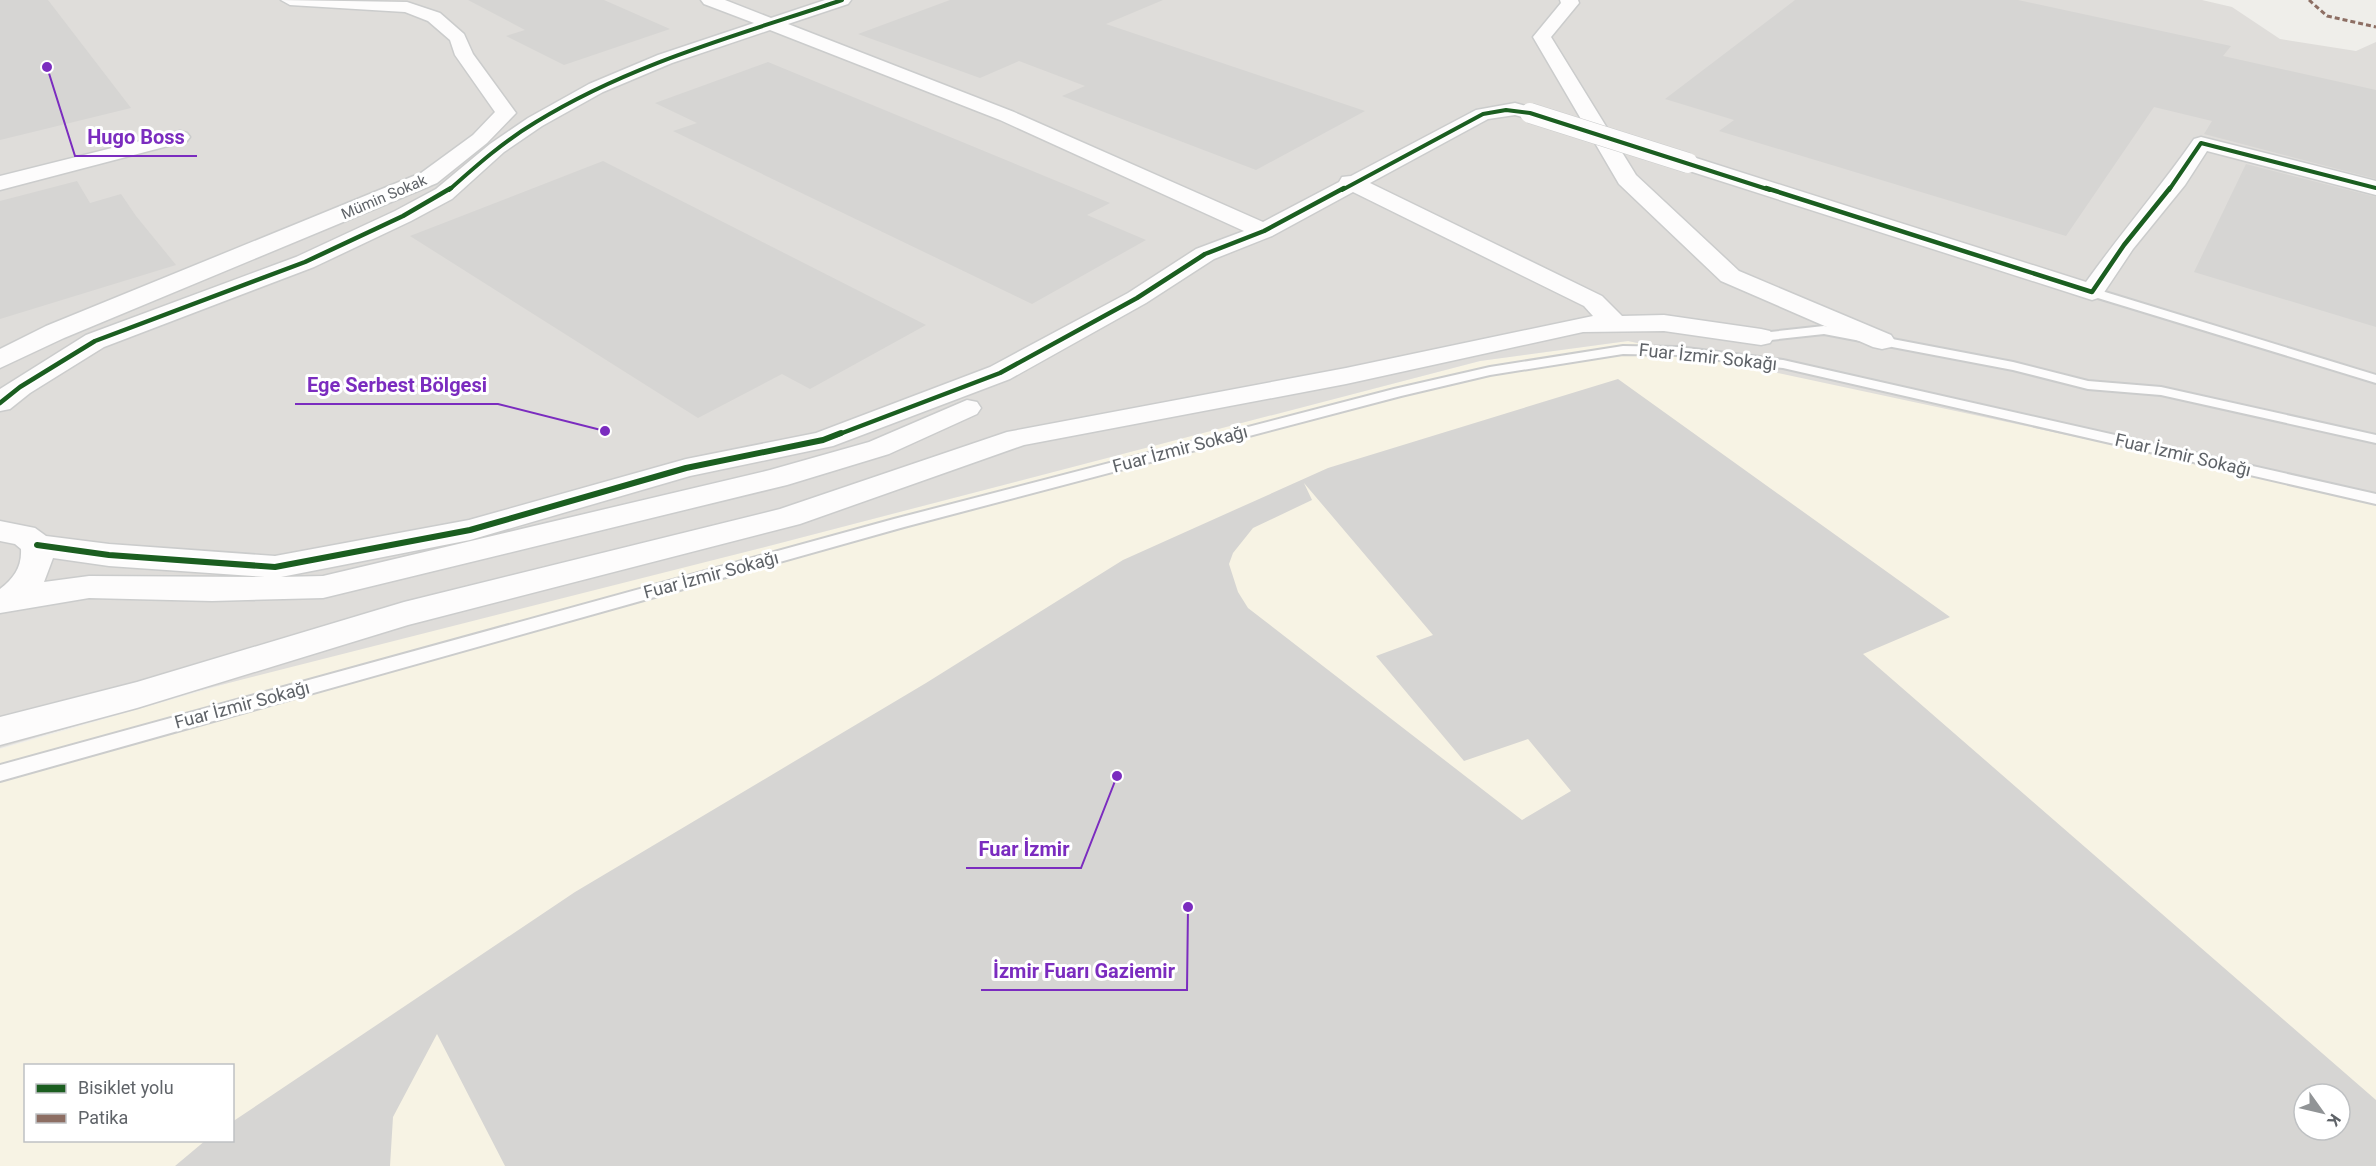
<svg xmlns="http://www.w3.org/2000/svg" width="2376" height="1166" font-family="Roboto,sans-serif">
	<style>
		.commercial { fill: #f7f3e4; fill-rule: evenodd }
		.industrial { fill: #dfddda }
		.building { fill: #d6d5d3; fill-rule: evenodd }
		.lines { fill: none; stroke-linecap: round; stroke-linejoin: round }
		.service-casing { stroke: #cbcccc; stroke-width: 4 }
		.minor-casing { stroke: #cbcccc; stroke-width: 3 }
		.service { fill: #fdfcfc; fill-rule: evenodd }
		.minor { fill: #fdfcfc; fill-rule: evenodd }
		.minor-bridge-casing { stroke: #cbcccc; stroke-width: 21; stroke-linecap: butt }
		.minor-bridge { stroke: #fdfcfc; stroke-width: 20 }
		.quiet { stroke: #8d6e63; stroke-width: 3; stroke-dasharray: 5 3; stroke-linecap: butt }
		.cycleway-far2-casing { stroke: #fff; stroke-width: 6 }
		.cycleway-far1-casing { stroke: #fff; stroke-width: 8 }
		.cycleway-casing { stroke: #fff; stroke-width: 10 }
		.cycleway-far2 { stroke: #1b5e20; stroke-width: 4 }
		.cycleway-far1 { stroke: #1b5e20; stroke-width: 4.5 }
		.cycleway { stroke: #1b5e20; stroke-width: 6 }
		.labels { text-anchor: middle; stroke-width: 6; stroke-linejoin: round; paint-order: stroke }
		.far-street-label { font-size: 15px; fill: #5f6368; stroke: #fff }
		.street-label { font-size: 18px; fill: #5f6368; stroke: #fff }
		.leader { fill: none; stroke: #7b2cbf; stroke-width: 2 }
		.callout-dot { fill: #7b2cbf; stroke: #fff; stroke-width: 2 }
		.callout-label { font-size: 20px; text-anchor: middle; font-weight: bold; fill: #7b2cbf; stroke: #fff; stroke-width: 6; stroke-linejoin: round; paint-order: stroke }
	</style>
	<rect width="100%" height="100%" fill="#efeeea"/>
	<!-- commercial -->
	<path class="commercial" d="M1628,341L2376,491V1166H0V749L371,642L765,547L1480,361ZM26,1066H232V1140H26ZM2304,1094H2340V1130H2304Z"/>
	<!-- industrial -->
	<polygon class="industrial" points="0,0 2202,0 2232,7 2280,39 2356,51 2376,42 2376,501 1628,341 1480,361 765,547 177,696 0,748"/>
	<!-- building -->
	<g class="building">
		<polygon points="0,0 48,0 131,108 0,140"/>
		<polygon points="468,0 604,0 670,29 564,65 506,36 525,30"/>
		<polygon points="950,0 1163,0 1106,24 1365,111 1256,170 1062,96 1085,86 1019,61 980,78 858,34"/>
		<polygon points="1795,0 2018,0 2231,46 2223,56 2376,90 2376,179 2204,134 2212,121 2154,107 2066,236 1719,131 1734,120 1665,99"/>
		<polygon points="768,62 1110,203 1087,215 1146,240 1032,304 673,131 697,123 655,103"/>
		<polygon points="603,161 926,325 810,389 782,374 698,418 410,236"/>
		<polygon points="2246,164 2376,197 2376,327 2194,272"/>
		<polygon points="77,181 90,203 121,194 136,216 176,265 0,319 0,201"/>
		<path d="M1618,379L1950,617L1863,654L2376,1100V1166H505L437,1034L393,1117L390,1166H175L206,1140H232V1122L575,892L926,683L1123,560L1328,468ZM1304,483L1433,635L1376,656L1464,761L1528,739L1571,791L1522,820L1248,608L1238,592L1229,564L1233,553L1253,528L1312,500ZM2304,1094H2340V1130H2304Z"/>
	</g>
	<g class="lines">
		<defs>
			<g id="service">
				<polygon points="2092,288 2376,375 2376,383 2088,295 2088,289"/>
				<polygon points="1824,326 2013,362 2088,381 2161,387 2376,435 2376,443 2161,395 2088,389 2013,370 1824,334 1761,341 1754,337 1761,333"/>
				<polygon points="1623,346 1678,347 1783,360 2376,494 2376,504 1783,368 1678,355 1623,354 1490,375 1401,396 904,527 0,781 0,765 894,519 1394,389 1490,367"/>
			</g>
			<g id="minor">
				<polygon points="281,0 407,2 440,13 464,34 473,54 516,113 487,143 437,183 64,338 0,368 0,349 46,326 421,173 473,135 495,112 455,55 450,40 428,21 405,12 290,5"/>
				<path d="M701,0H725L771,18L825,0H851L848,4L788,24L1014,112L1263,222L1339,182L1342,177L1351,176L1476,110L1515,103L1537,109L1540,113L1537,117L1530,119L1515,115L1488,119L1370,183L1602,296L1622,316L1664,315L1761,329L1770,331L1774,337L1770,343L1761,345L1664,331L1583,332L1346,384L1024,445L800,524L408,625L137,708L0,745V717L137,682L404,602L780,509L1007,432L1346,368L1593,316L1584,306L1353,192L1272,236L1214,259L1146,303L1010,379L833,446L690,476L470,540L281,577L323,576L770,470L869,442L967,400L977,402L981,408L977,414L889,454L787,485L323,598L212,601L89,598L0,613V589C14,578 22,567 21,549L15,544L0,541V521L35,528L46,536L109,544L275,556L469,520L686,459L816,433L990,367L1128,293L1196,249L1244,231L1000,120L770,30L672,63L603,92L542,126L504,152L452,199L411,221L314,267L104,347L30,393L10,409L0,411V389L86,335L296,257L395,211L436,189L490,144L528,118L589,84L658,55L754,23L704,4ZM53,558L109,566L265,577L89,576L44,582Z"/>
				<polygon points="1560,0 1578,0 1579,3 1551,37 1636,175 1739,271 1891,335 1895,341 1891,347 1882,349 1873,347 1721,281 1619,184 1533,37 1561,3"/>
				<polygon points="180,131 187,133 190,137 187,141 0,190 0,176"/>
				<path d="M2201,137L2376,181V195L2207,151L2185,185L2133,249L2101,297L2092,300L1680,168L1677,163L1680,158H1696L2086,282C2121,233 2160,188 2194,139Z"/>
			</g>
		</defs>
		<!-- service casing -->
		<use href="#service" class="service-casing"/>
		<!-- minor casing -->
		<use href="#minor" class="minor-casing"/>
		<!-- service -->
		<use href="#service" class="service"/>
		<!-- minor -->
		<use href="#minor" class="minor"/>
		<defs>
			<polyline id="minor-bridge" points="1530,113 1688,163"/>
		</defs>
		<!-- minor-bridge casing -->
		<use href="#minor-bridge" class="minor-bridge-casing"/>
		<!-- minor-bridge -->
		<use href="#minor-bridge" class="minor-bridge"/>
		<!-- quiet -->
		<polyline class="quiet" points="2309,0 2327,16 2376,27"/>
		<defs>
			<g id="cycleway-far2">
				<path d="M449,190C477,165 504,141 536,122C630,64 738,35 842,0"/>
				<polyline points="1342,190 1483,114 1506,110 1530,113 1770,190"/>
				<polyline points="2169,190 2201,143 2376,188"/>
			</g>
			<g id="cycleway-far1">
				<polyline points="1766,188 2092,292 2124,245 2170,188"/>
				<polyline points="0,403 20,387 95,341 305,262 403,216 451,188"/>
				<polyline points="837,435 1000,373 1137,298 1205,254 1264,231 1344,188"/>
			</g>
			<polyline id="cycleway" points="37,545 109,555 275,567 470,530 686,468 823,440 841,433"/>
		</defs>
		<!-- cycleway-far2 casing -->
		<use href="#cycleway-far2" class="cycleway-far2-casing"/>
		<!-- cycleway-far1 casing -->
		<use href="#cycleway-far1" class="cycleway-far1-casing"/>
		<!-- cycleway casing -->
		<use href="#cycleway" class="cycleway-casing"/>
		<!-- cycleway-far2 -->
		<use href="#cycleway-far2" class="cycleway-far2"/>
		<!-- cycleway-far1 -->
		<use href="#cycleway-far1" class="cycleway-far1"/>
		<!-- cycleway -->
		<use href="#cycleway" class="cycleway"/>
	</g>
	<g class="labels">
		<!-- far-street labels -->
		<g class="far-street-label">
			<text transform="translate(384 197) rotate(-23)" y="5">Mümin Sokak</text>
		</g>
		<!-- street labels -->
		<g class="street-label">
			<text transform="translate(1708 357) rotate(6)" y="6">Fuar İzmir Sokağı</text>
			<text transform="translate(1180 449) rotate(-15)" y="6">Fuar İzmir Sokağı</text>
			<text transform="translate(2183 455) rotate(13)" y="6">Fuar İzmir Sokağı</text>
			<text transform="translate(711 575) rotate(-15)" y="6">Fuar İzmir Sokağı</text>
			<text transform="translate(242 705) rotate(-15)" y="6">Fuar İzmir Sokağı</text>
		</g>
	</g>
	<!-- callouts -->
	<path class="leader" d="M47 67L75 156H197M605 431L498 404H295M1117 776L1081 868H966M1188 907L1187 990H981"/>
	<g class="callout-dot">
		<circle cx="47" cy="67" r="6"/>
		<circle cx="605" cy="431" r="6"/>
		<circle cx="1117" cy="776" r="6"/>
		<circle cx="1188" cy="907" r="6"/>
	</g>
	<g class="callout-label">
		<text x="136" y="144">Hugo Boss</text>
		<text x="397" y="392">Ege Serbest Bölgesi</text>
		<text x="1024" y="856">Fuar İzmir</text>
		<text x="1084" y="978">İzmir Fuarı Gaziemir</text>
	</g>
	<!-- legend -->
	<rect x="24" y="1064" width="210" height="78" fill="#ffffff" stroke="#bfc1c3" stroke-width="1.5"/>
	<rect x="36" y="1084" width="30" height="9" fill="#1b5e20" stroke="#bfc1c3" stroke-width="1.5"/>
	<text x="78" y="1094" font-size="18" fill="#5f6368">Bisiklet yolu</text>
	<rect x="36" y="1114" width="30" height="9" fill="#8d6e63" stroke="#bfc1c3" stroke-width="1.5"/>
	<text x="78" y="1124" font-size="18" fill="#5f6368">Patika</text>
	<!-- north arrow -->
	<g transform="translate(2322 1112) rotate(124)"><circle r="28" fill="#ffffff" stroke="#bfc1c3" stroke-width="1.5"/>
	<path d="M0-4.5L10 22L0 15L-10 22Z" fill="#919496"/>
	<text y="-9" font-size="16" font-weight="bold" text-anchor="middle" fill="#5f6368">K</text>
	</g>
</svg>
